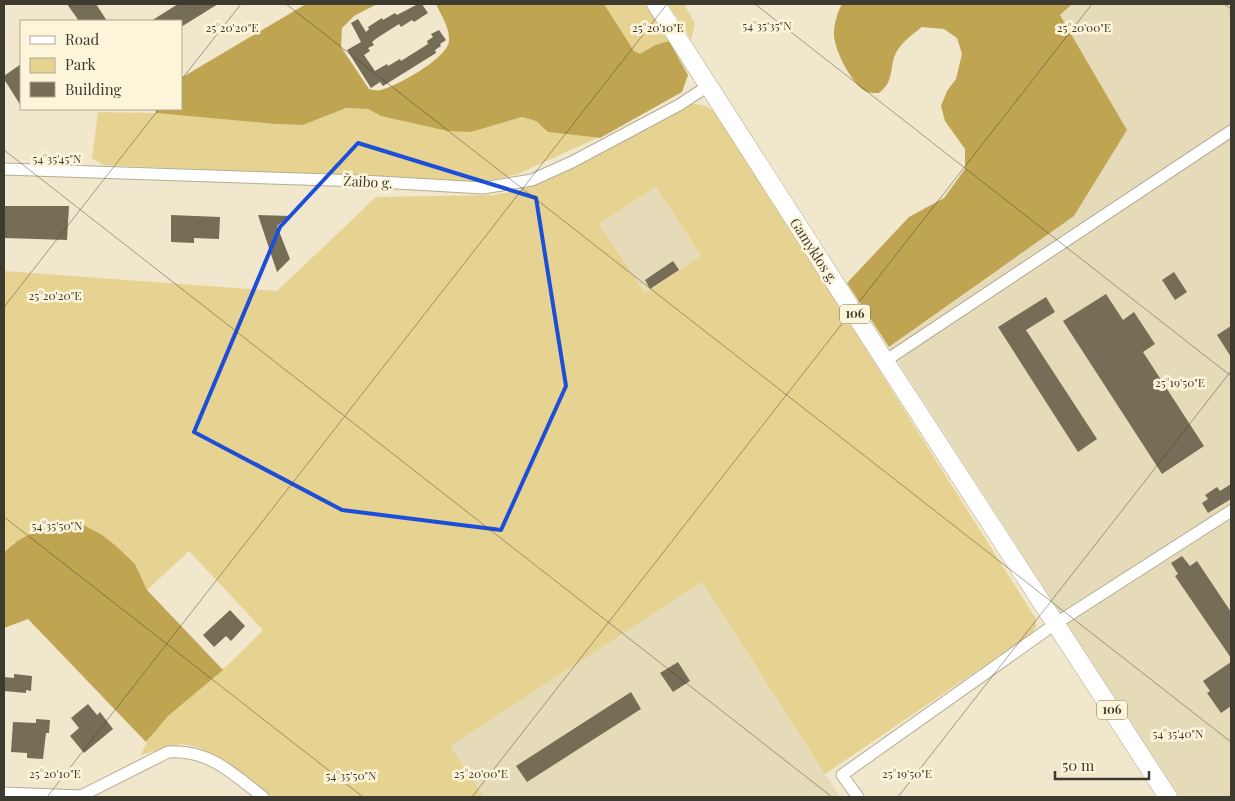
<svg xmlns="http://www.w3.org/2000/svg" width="1235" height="801" font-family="'Playfair Display',serif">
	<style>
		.built { fill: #e6dbb9 }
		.green { fill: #e7d391; fill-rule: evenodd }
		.forest { fill: #bfa552 }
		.building { fill: #756d56 }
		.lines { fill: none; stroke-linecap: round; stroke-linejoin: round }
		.street-casing { stroke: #b4ac93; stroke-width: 13 }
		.primary-casing { stroke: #b4ac93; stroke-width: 19 }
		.street { stroke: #fff; stroke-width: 11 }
		.primary { stroke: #fff; stroke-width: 18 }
		.marked { fill: none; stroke: #1d4ed8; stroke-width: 4; stroke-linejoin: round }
		.ticks { fill: none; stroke: #3d3a2f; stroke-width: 1; stroke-opacity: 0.45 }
		.labels { text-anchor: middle; stroke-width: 5; stroke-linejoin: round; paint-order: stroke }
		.shield { fill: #fdf5da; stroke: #777262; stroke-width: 1 }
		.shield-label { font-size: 12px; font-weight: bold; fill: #3d3a2f }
		.street-label { font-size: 14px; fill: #3d3a2f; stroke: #fdf5da }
		.ticks-label { font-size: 12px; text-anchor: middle; fill: #3d3a2f; stroke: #fdf5da; stroke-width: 5; stroke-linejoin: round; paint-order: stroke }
	</style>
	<rect width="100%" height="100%" fill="#f0e7cd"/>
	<!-- built -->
	<g class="built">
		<polygon points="1072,4 1231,4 1231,797 1179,797 889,348 1074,216 1127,130 1060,15"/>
		<polygon points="656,187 701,256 645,293 599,224"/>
		<polygon points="702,582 840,797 484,797 449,746"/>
	</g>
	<!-- green -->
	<g class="green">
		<polygon points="604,4 645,4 669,41 655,45 640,54 634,51"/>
		<polygon points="668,4 684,4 695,24 691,39"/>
		<path d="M690,104C703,104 709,106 718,115L1036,619V627L1031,634L825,774L702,582L450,746L484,797H270L218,757L197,747L181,744L141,755C155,719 193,696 222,670C236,658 249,644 263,630L189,551L147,590L135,564L101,534L83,525L13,543L4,553V271L277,291L376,197L494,195L520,190L547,180ZM656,187L701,256L645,293L599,224Z"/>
		<polygon points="346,108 368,109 381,116 471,132 522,117 536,121 549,132 597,138 518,174 492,180 467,181 103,165 92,158 98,112 156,113 275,124 303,125"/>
	</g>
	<!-- forest -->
	<g class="forest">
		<path d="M306,4H377L354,16L342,28L341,47L369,89C373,90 377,91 381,90C397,86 448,58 449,41C450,28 441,15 436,4H604L634,51L640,54L655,45L669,41L688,75L682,92L600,138L548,132L536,121L522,117L471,132L448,131L381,116L368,109L346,108L303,125L275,124L156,113L155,109H181V78Z"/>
		<path d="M842,4H1072L1060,15L1127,130L1074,216L889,347L847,283L909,217L944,198L965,169V149L945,121L941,106L947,91L956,79L962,54L957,38L944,29L922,27C913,34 903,41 897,51C888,67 896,80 879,93C876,93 870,93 867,92C852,85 834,50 834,34C834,24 837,13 842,4Z"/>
		<path d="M61,523L83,525L101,534L116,546L135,564L147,590L223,670L168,716L146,742L28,619L4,628V553C19,536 39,530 61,523Z"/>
	</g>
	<!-- building -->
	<g class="building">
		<polygon points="67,4 96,4 107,21 79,21"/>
		<polygon points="178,4 218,4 181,27 181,21 151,21"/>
		<polygon points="418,4 422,4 428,13 414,22 412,20 401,27 399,24 377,38 372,42 374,45 368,48 370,51 364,55 375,71 387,64 388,66 400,59 401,61 428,44 427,41 433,37 431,34 439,30 446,40 440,44 441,46 435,50 436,53 383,86 380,82 371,88 347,50 361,42 351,23 358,19 366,32 369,29 368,27 382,18 383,20 395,13 397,15"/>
		<polygon points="21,64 21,106 4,79 4,76"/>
		<polygon points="4,206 69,206 67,240 4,238"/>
		<polygon points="171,215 220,217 219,239 194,238 194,243 171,242"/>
		<polygon points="258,215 290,216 277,226 290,259 277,272"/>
		<polygon points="673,261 679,270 650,289 645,280"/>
		<polygon points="1174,272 1187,292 1175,300 1162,280"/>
		<polygon points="1106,294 1123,320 1134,312 1155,344 1143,352 1204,446 1162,474 1063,321"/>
		<polygon points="1046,297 1055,312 1026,330 1097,439 1078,452 998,327"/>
		<polygon points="1231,326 1231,357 1217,335"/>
		<polygon points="1231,484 1231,499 1208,513 1202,503 1208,499 1205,495 1217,487 1220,491"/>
		<polygon points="1182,556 1190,566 1197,561 1231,612 1231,658 1175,576 1178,574 1171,563"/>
		<polygon points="230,610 245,626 231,641 226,636 214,647 203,635"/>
		<polygon points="678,662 690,681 673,692 660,673"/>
		<polygon points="1231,662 1231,706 1221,713 1207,693 1210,691 1203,681"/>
		<polygon points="14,674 32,676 31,691 26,690 26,693 4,691 4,677 14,678"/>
		<polygon points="631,692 641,709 527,782 516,766"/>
		<polygon points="88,704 97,715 100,712 113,729 84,753 70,736 79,728 71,718"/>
		<polygon points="36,719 50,720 49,733 46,733 43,759 27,758 27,753 11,752 13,722 36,723"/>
	</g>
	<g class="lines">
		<defs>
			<g id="street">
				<polyline points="4,169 362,181 483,188 532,180 572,162 679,105 708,86"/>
				<polyline points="885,361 1231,131"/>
				<polyline points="4,793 80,796"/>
				<path d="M79,797L168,752C209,749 233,774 263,797"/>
				<polyline points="858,797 842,775 1055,624 1231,511"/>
			</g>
			<polyline id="primary" points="656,4 885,361 1168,797"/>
		</defs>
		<!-- street casing -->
		<use href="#street" class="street-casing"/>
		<!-- primary casing -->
		<use href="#primary" class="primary-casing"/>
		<!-- street -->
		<use href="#street" class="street"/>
		<!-- primary -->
		<use href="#primary" class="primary"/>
	</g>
	<!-- marked area -->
	<path class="marked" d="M358,143L536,198L566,386L501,530L342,510L194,432L280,227Z"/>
	<!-- ticks -->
	<path class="ticks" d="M286,4L1231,742M755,4L1231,376M1224,4L1231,9M181,80L241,4M4,150L832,797M4,307L159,109M4,517L363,797M47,797L667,4M472,797L1092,4M898,797L1231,371"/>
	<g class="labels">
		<!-- shield labels -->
		<g class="shield">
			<rect x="840" y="304.5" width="30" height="19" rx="4"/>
			<rect x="1097" y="700.5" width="30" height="19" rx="4"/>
		</g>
		<g class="shield-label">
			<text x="855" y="318">106</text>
			<text x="1112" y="714">106</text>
		</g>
		<!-- street labels -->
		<g class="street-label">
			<text transform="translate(368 182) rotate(3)" y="5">Žaibo g.</text>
			<text transform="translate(814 251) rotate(57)" y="5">Gamyklos g.</text>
		</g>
	</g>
	<g class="ticks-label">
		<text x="767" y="30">54°35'35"N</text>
		<text x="232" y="32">25°20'20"E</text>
		<text x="658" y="32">25°20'10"E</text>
		<text x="1084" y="32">25°20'00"E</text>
		<text x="57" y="163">54°35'45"N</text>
		<text x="55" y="300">25°20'20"E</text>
		<text x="1180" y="387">25°19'50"E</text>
		<text x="57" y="530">54°35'50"N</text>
		<text x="1178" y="738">54°35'40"N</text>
		<text x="55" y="778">25°20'10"E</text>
		<text x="481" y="778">25°20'00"E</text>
		<text x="907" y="778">25°19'50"E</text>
		<text x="351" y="780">54°35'50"N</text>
	</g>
	<!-- border -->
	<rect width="1235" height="801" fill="none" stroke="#3d3a2f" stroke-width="10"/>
	<!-- legend -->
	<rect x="20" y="20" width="162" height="90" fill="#fdf5da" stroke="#b0aa96"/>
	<rect x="30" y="36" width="25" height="8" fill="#ffffff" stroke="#b0aa96"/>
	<text x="65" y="45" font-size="15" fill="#3d3a2f">Road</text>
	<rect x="30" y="58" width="25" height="15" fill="#e7d391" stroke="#b0aa96"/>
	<text x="65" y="70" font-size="15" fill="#3d3a2f">Park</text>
	<rect x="30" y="82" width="25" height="15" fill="#756d56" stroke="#b0aa96"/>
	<text x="65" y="95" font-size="15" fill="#3d3a2f">Building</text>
	<!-- scale -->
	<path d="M1055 771v8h94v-8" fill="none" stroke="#3d3a2f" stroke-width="2.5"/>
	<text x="1062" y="771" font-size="15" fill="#3d3a2f" stroke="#fdf5da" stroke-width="4" paint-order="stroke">50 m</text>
</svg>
